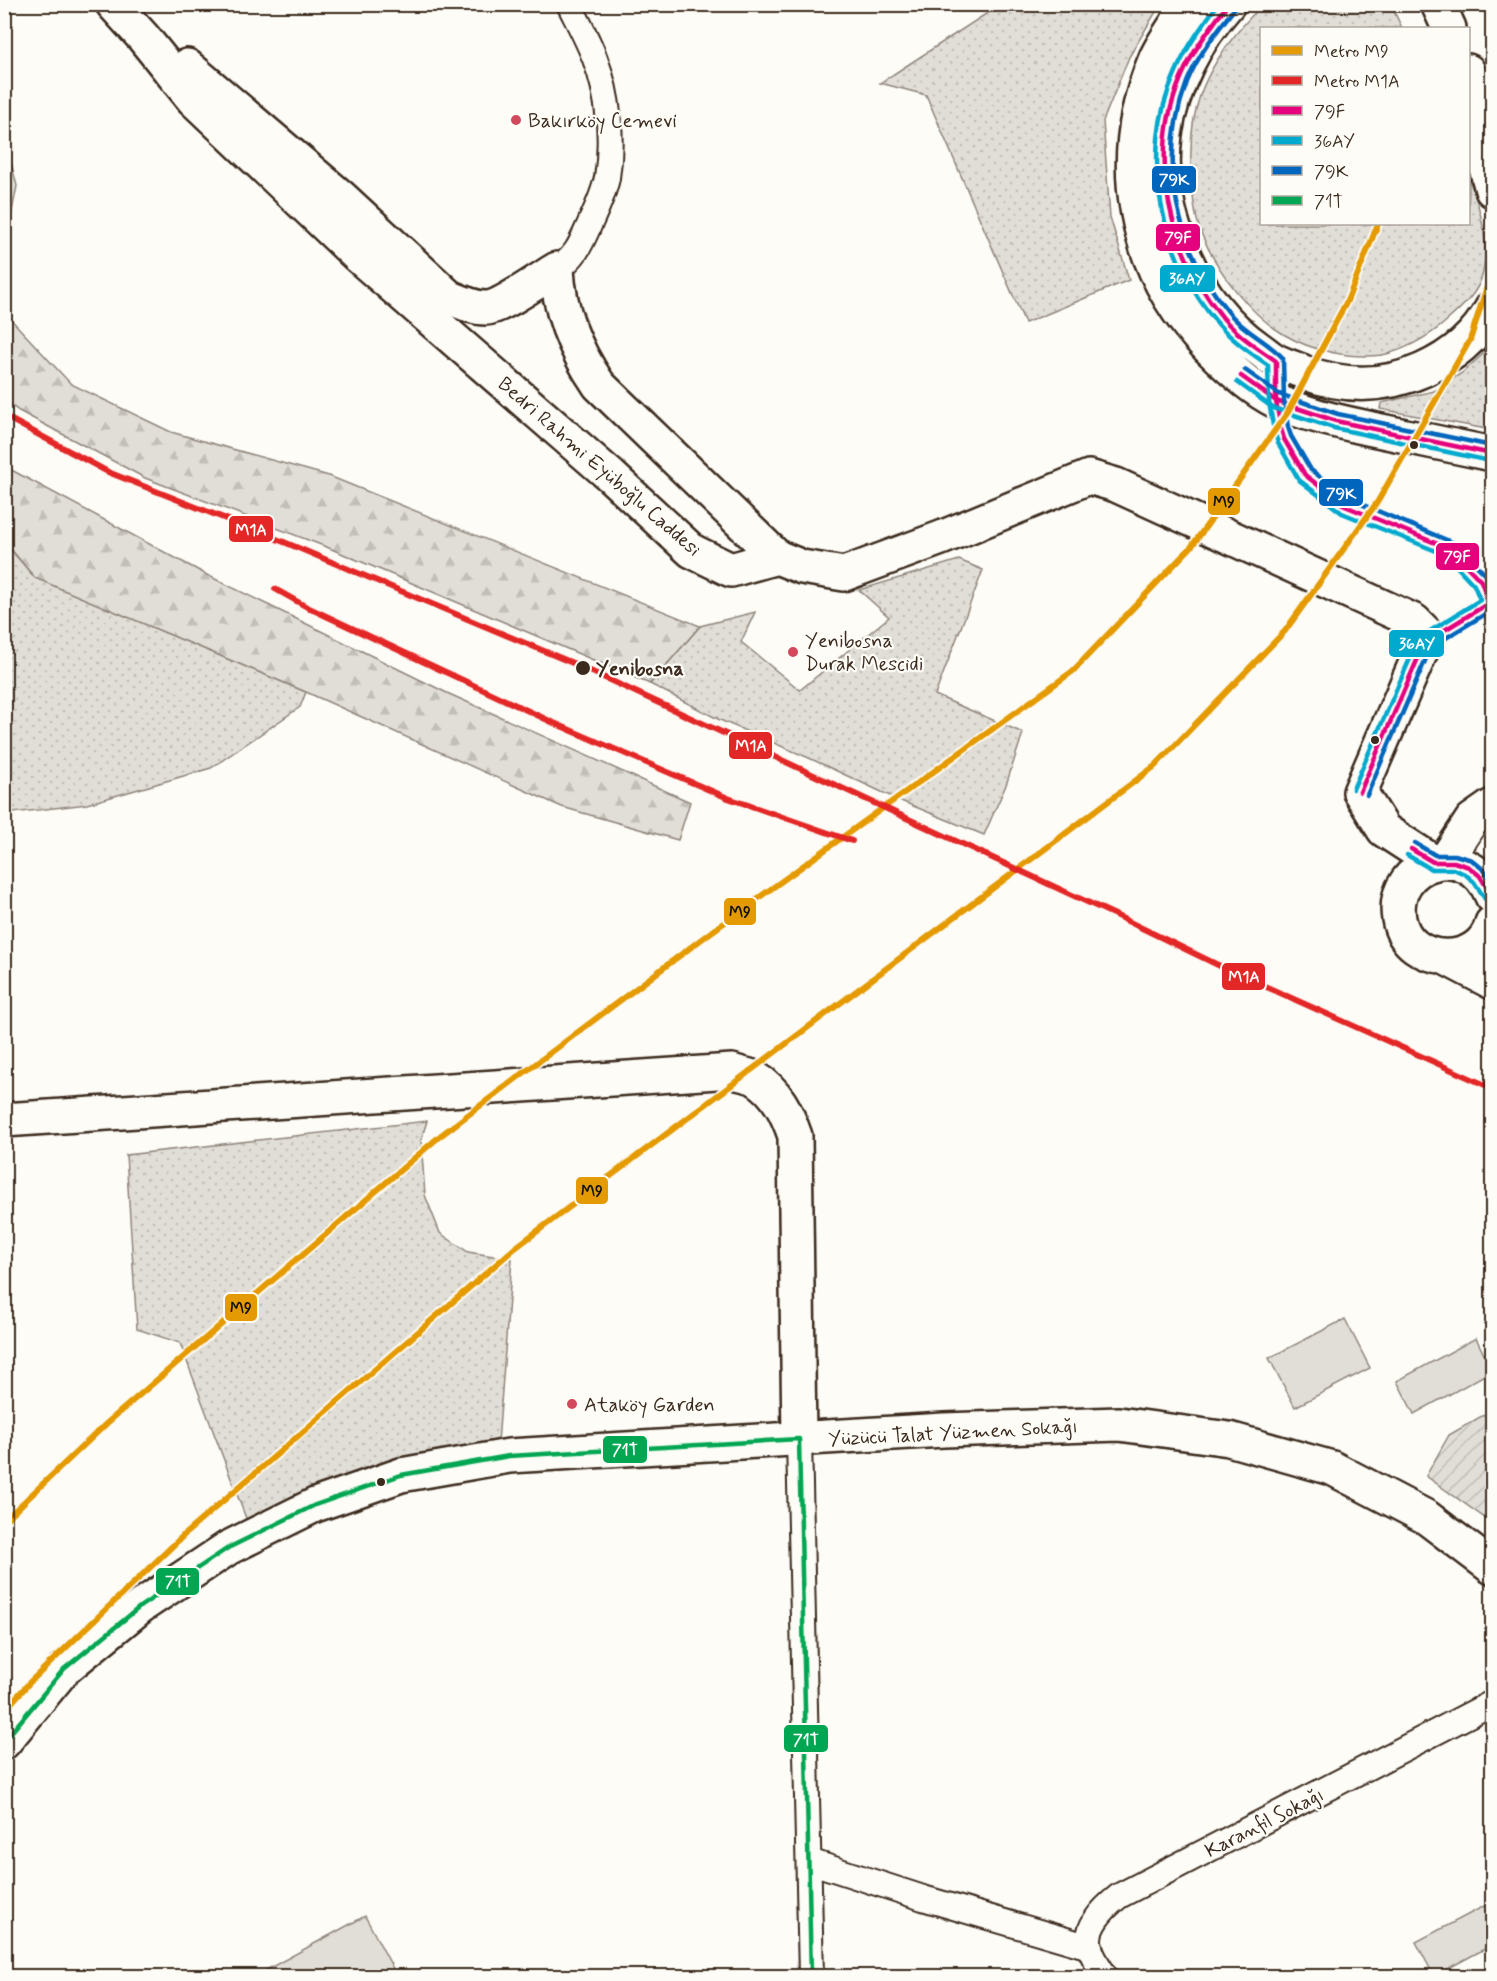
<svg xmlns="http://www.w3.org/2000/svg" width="1497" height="1981" font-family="Mynerve,sans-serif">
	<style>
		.grass { fill: url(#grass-dots); stroke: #8e847a; stroke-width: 1.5 }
		.forest { fill: url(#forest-firs); stroke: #8e847a; stroke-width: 1.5 }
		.garden { fill: url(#garden-furrows); stroke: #8e847a; stroke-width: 1.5 }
		.pitch { fill: #e1ded7; stroke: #8e847a; stroke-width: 1.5 }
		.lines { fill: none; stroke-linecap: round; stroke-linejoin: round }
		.street-casing { stroke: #3b2a1e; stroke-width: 28 }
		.secondary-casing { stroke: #3b2a1e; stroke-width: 38 }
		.primary-casing { stroke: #3b2a1e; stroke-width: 38 }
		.street { stroke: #fdfcf7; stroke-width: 24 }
		.secondary { stroke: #fdfcf7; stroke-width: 33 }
		.primary { stroke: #fdfcf7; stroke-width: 33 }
		.bus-1-casing { stroke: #fdfcf7; stroke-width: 9 }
		.bus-2-casing { stroke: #fdfcf7; stroke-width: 9 }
		.bus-3-casing { stroke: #fdfcf7; stroke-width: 9 }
		.bus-4-casing { stroke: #fdfcf7; stroke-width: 9 }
		.bus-1 { stroke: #e5007d; stroke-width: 4.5 }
		.bus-2 { stroke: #00a9ce; stroke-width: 4.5 }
		.bus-3 { stroke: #0065bd; stroke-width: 4.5 }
		.bus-4 { stroke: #00a651; stroke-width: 4.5 }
		.metro-1-casing { stroke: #fdfcf7; stroke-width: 10 }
		.metro-2-casing { stroke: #fdfcf7; stroke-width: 10 }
		.metro-1 { stroke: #e49a03; stroke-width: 6 }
		.metro-2 { stroke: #e32726; stroke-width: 6 }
		.poi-dot { fill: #d1495b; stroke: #fdfcf7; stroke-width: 2 }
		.bus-dot { fill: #3b2a1e; stroke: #fdfcf7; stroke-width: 2 }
		.labels { text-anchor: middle; stroke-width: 4.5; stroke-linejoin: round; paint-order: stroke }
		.poi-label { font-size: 20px; fill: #3b2a1e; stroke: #fdfcf7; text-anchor: start }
		.street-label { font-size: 20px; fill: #3b2a1e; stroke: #fdfcf7 }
		.stop-label { font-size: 20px; font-weight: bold; fill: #3b2a1e; stroke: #fdfcf7; text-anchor: start }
		.line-badge { stroke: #fdfcf7; stroke-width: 2 }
		.badge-label { font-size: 16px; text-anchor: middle; font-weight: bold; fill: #fff }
		.pale-badge-label { font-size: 16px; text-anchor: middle; font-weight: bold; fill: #111 }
	</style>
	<defs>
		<pattern id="grass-dots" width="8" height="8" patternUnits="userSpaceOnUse" patternTransform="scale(1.5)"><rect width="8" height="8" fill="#e1ded7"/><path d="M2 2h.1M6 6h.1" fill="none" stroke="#c2bfb8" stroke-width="1.8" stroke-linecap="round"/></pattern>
		<pattern id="forest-firs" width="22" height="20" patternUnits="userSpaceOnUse" patternTransform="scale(1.5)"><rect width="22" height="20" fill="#e1ded7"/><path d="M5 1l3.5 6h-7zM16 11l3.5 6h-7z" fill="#c2bfb8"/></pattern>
		<pattern id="garden-furrows" width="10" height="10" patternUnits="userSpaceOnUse" patternTransform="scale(1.5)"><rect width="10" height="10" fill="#e1ded7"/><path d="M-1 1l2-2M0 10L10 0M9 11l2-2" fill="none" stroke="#c2bfb8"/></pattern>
	</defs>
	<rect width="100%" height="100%" fill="#fdfcf7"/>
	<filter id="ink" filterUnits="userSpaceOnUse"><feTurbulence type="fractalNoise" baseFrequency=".0167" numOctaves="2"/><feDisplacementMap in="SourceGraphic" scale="12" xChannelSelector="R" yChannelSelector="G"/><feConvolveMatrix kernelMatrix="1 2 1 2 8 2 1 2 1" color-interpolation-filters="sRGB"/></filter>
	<g filter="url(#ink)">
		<!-- grass -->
		<g class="grass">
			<polygon points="1001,4 1160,5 1129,57 1103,121 1110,217 1129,280 1025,323 926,95 880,83"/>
			<path d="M1264,4L1391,5L1402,28H1262V224H1468L1469,179C1480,207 1490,241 1483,272C1479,294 1458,311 1442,325C1426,338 1403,351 1382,355C1351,359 1312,351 1285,335C1251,316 1217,271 1202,235C1193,214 1192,187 1191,164C1189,111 1203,75 1236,34C1245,23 1253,13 1264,4Z"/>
			<polygon points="1492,346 1492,430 1380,409 1381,403 1434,391 1462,373"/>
			<polygon points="4,542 35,578 306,692 300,707 211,768 87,804 5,814"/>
			<polygon points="959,560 983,570 935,695 1023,733 1006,785 984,835 901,801 809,758 720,720 650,684 700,626 755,612 741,642 800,690 889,617 859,590"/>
			<polygon points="427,1121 421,1140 425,1195 440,1233 468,1252 512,1259 498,1443 247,1521 180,1343 137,1329 126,1155"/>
		</g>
		<!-- forest -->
		<g class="forest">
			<polygon points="5,138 17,186 5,247"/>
			<polygon points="4,312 71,384 171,432 329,476 700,626 650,684 329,548 145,478 19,411 5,401"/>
			<polygon points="4,466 207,575 447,693 690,802 678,840 562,807 306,692 35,578 5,542"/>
		</g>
		<!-- garden -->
		<polygon class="garden" points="1492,1410 1492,1523 1426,1476 1449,1435"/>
		<!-- pitch -->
		<g class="pitch">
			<polygon points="1345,1319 1370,1368 1295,1407 1269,1358"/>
			<polygon points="1476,1338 1492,1371 1414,1414 1397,1381"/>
			<polygon points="1492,1902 1492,1945 1434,1976 1416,1942"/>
			<polygon points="365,1916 397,1976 270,1976 266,1970"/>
		</g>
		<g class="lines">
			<defs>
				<g id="street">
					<path d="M557,269C577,256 581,243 591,221C597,208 604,192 607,178C613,139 609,95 595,59C588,40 578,22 569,4"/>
					<polyline points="799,1439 811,1976"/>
					<polyline points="809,1861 923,1898 1090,1947"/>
					<path d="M1105,1976C1100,1968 1092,1957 1090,1947C1084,1927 1105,1907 1119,1896L1492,1703"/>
				</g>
				<g id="secondary">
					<polyline points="113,4 143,37 193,99 357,255 611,476 692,551 731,570 777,557 802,567 844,574 941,538 1089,477 1116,485 1414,621 1427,634 1425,642 1360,792 1384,830 1435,863"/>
					<path d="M187,66L341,197L449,297C461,302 473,308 486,308C500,308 542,278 557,269C559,312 575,350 599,385L777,557"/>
					<polyline points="1445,861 1472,820 1492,806"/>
					<path d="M1492,896C1469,837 1389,861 1399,919C1407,967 1481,969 1492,923"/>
					<path d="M4,1120L732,1071C739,1074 749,1075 755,1078C777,1091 787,1113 795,1136L799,1439"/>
					<polyline points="4,1742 64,1669 141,1606 228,1548 315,1505 401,1475 509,1456 944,1430 1119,1424 1229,1439 1332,1468 1426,1517 1492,1567"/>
				</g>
				<g id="primary">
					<path d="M1190,4C1178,22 1165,39 1156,58C1113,159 1132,269 1209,348C1227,366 1253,390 1276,401C1306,415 1341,422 1372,429C1412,437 1452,446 1492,454"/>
					<path d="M1228,4C1196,40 1172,86 1165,134C1155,214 1193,303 1259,349C1265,353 1271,359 1278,362C1286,366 1295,368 1303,372C1343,387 1383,388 1423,370C1452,357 1477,336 1492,308"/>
					<polyline points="1438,4 1449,28"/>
					<polyline points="1468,71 1490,118"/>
					<polyline points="1468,99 1492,190"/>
					<polyline points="1446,958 1492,982"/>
				</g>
			</defs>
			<!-- street casing -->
			<use href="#street" class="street-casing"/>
			<!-- secondary casing -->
			<use href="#secondary" class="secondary-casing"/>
			<!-- primary casing -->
			<use href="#primary" class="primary-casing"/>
			<!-- street -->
			<use href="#street" class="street"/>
			<!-- secondary -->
			<use href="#secondary" class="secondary"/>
			<!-- primary -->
			<use href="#primary" class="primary"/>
			<defs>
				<g id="bus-1">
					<path d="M1228,4C1210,28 1193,50 1181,78C1147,158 1169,252 1223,318C1237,335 1258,348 1276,361V401L1281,429L1284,439L1305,475L1345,506L1450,549L1481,581L1489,603L1425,642L1360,792"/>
					<polyline points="1241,376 1276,401 1336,421 1492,454"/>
					<polyline points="1411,849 1433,862 1454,862 1469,867 1480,876 1492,896"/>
				</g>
				<g id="bus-2">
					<path d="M1218,4C1201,27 1186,48 1175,74C1138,154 1161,260 1219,325C1233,341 1251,353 1268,365L1269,402L1274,431L1278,443L1299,480L1342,513L1446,555L1474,585L1480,600L1419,638L1353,789"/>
					<polyline points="1237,382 1273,408 1334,428 1490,461"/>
					<polyline points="1407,855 1431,869 1453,869 1465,874 1474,882 1485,899"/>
				</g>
				<g id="bus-3">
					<path d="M1234,9C1216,32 1198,55 1187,82C1157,161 1176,250 1230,314C1245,332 1267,341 1283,358L1284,400L1288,427L1291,436L1311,470L1349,499L1454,543L1487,576L1492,591"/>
					<polyline points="1245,370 1279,394 1338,414 1492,446"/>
					<polyline points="1367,795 1431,647 1492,610"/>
					<polyline points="1415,843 1435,855 1455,855 1472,860 1485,871 1492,881"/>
				</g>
				<polyline id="bus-4" points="4,1741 64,1669 141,1606 228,1548 315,1505 401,1475 509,1456 799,1439 811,1976"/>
			</defs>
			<!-- bus-1 casing -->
			<use href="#bus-1" class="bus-1-casing"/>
			<!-- bus-2 casing -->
			<use href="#bus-2" class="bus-2-casing"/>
			<!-- bus-3 casing -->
			<use href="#bus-3" class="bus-3-casing"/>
			<!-- bus-4 casing -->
			<use href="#bus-4" class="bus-4-casing"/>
			<!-- bus-1 -->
			<use href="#bus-1" class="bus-1"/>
			<!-- bus-2 -->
			<use href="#bus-2" class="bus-2"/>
			<!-- bus-3 -->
			<use href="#bus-3" class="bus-3"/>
			<!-- bus-4 -->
			<use href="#bus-4" class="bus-4"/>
			<defs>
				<g id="metro-1">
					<polyline points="4,1521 107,1423 440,1136 707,935 1073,671 1192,546 1288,412 1347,301 1378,224"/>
					<polyline points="4,1711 30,1682 186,1533 515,1248 1155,766 1285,631 1378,501 1470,340 1492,271"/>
				</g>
				<g id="metro-2">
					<polyline points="4,416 108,472 284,542 575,664 1113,914 1220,966 1492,1088"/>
					<polyline points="275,589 307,607 554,723 728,798 852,841"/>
				</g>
			</defs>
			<!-- metro-1 casing -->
			<use href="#metro-1" class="metro-1-casing"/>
			<!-- metro-2 casing -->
			<use href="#metro-2" class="metro-2-casing"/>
			<!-- metro-1 -->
			<use href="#metro-1" class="metro-1"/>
			<!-- metro-2 -->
			<use href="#metro-2" class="metro-2"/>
		</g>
	</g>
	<!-- markers -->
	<g class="poi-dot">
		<circle cx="516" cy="120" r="6"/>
		<circle cx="793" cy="652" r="6"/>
		<circle cx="572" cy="1404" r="6"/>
	</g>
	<g class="bus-dot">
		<circle cx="1414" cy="445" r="5"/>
		<circle cx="583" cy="668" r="8"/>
		<circle cx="1375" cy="740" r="5"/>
		<circle cx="381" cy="1482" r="5"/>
	</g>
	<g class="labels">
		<!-- poi labels -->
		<g class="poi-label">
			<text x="528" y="127">Bakırköy Cemevi</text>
			<text x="805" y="647">Yenibosna<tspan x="805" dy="23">Durak Mescidi</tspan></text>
			<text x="584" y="1411">Ataköy Garden</text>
		</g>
		<!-- street labels -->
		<g class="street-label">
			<text transform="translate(600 466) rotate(41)" y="7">Bedri Rahmi Eyüboğlu Caddesi</text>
			<text transform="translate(953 1432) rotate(-3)" y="7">Yüzücü Talat Yüzmen Sokağı</text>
			<text transform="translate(1264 1822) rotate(-27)" y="7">Karanfil Sokağı</text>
		</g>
		<!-- stop labels -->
		<g class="stop-label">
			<text x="596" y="675">Yenibosna</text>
		</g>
	</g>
	<g class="line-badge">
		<rect x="1151" y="165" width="46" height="29" rx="6" fill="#0065bd"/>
		<rect x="1155" y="223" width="46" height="29" rx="6" fill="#e5007d"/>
		<rect x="1159" y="264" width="57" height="29" rx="6" fill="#00a9ce"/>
		<rect x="1318" y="478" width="46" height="29" rx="6" fill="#0065bd"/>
		<rect x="1207" y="487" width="34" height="29" rx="6" fill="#e49a03"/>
		<rect x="228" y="515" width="46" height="28" rx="6" fill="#e32726"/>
		<rect x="1435" y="542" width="45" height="29" rx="6" fill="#e5007d"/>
		<rect x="1388" y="629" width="57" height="29" rx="6" fill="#00a9ce"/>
		<rect x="728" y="731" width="45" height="29" rx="6" fill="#e32726"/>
		<rect x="723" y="897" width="34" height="29" rx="6" fill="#e49a03"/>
		<rect x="1221" y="962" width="45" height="29" rx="6" fill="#e32726"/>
		<rect x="575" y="1176" width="34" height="29" rx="6" fill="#e49a03"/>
		<rect x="224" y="1293" width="34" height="29" rx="6" fill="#e49a03"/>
		<rect x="602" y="1435" width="46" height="29" rx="6" fill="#00a651"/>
		<rect x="155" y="1567" width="45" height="29" rx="6" fill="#00a651"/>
		<rect x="783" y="1724" width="46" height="29" rx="6" fill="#00a651"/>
	</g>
	<g class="badge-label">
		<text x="1174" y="185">79K</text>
		<text x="1178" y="243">79F</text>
		<text x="1187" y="284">36AY</text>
		<text x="1341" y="499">79K</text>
		<text x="251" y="535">M1A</text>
		<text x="1457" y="562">79F</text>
		<text x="1417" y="649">36AY</text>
		<text x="751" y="751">M1A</text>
		<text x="1244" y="982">M1A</text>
		<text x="625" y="1455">71T</text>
		<text x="178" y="1587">71T</text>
		<text x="806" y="1745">71T</text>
	</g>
	<g class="pale-badge-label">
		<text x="1224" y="507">M9</text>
		<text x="740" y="917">M9</text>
		<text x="592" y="1196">M9</text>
		<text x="241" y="1313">M9</text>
	</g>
	<!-- margin -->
	<rect width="1497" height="1981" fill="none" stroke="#fdfcf7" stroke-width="24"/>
	<rect x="12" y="12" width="1473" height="1957" fill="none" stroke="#3b2a1e" stroke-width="2" filter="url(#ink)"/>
	<!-- legend -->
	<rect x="1260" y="27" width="210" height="198" fill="#fdfcf7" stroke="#afa8a0" stroke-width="1.5"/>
	<rect x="1272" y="46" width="30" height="9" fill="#e49a03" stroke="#afa8a0" stroke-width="1.5"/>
	<text x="1314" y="57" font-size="18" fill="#3b2a1e">Metro M9</text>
	<rect x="1272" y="76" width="30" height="9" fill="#e32726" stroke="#afa8a0" stroke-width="1.5"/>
	<text x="1314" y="87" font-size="18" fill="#3b2a1e">Metro M1A</text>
	<rect x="1272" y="106" width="30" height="9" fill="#e5007d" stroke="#afa8a0" stroke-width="1.5"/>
	<text x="1314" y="117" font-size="18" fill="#3b2a1e">79F</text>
	<rect x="1272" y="136" width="30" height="9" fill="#00a9ce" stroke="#afa8a0" stroke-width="1.5"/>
	<text x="1314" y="147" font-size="18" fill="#3b2a1e">36AY</text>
	<rect x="1272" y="166" width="30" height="9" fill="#0065bd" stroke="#afa8a0" stroke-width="1.5"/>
	<text x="1314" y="177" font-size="18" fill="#3b2a1e">79K</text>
	<rect x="1272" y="196" width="30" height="9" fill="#00a651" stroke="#afa8a0" stroke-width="1.5"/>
	<text x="1314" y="207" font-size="18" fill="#3b2a1e">71T</text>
</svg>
